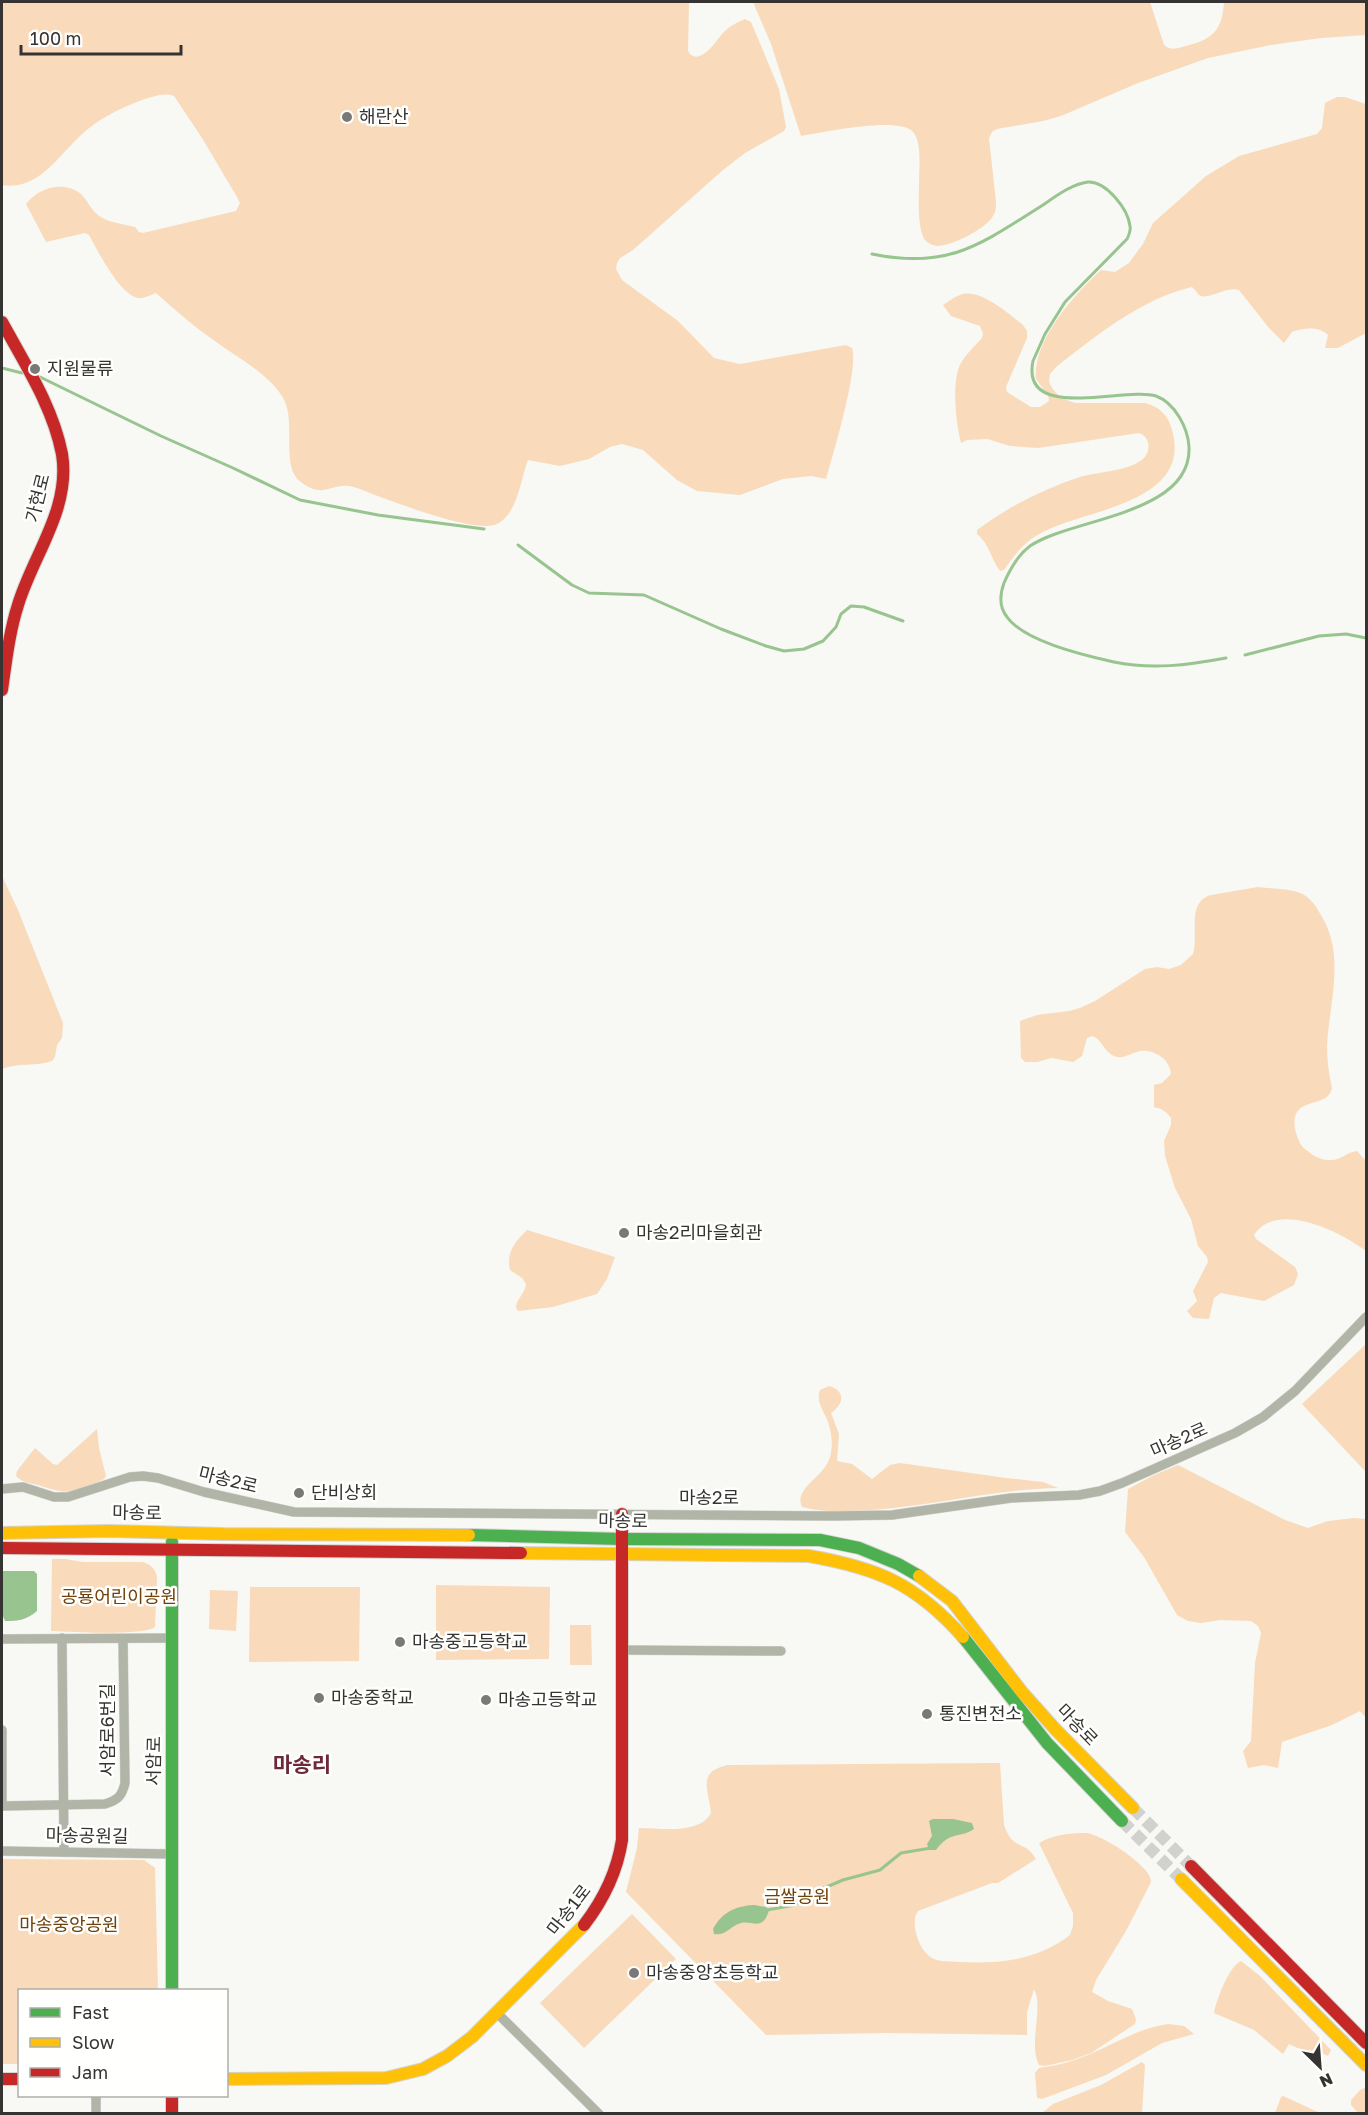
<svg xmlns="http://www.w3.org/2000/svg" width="1368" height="2115" font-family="'Golos Text','Noto Sans KR',sans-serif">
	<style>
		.green { fill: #f9dabb }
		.water { fill: #98c48f }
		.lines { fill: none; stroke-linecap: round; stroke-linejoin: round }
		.stream { stroke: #98c48f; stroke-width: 3 }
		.secondary-tunnel { stroke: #d1d1cd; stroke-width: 12; stroke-dasharray: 12 6; stroke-linecap: butt }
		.street-casing { stroke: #d4d4d2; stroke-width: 10 }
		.fast-casing { stroke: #d4d4d2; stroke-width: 14 }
		.slow-casing { stroke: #d4d4d2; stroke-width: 14 }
		.jam-casing { stroke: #d4d4d2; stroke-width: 14 }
		.street { stroke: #b1b5a8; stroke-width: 9 }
		.fast { stroke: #4caf50; stroke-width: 12 }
		.slow { stroke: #ffc107; stroke-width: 12 }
		.jam { stroke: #c62828; stroke-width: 12 }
		.poi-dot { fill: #797976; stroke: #fffffe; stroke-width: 2 }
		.labels { text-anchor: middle; stroke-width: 5; stroke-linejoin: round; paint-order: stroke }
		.poi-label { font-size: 18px; fill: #353432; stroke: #fffffe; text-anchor: start }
		.street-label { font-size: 18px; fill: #353432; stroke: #fffffe }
		.park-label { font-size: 18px; fill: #70420a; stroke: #fffffe }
		.quarter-label { font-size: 21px; font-weight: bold; fill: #6e2839; stroke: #fffffe }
	</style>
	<rect width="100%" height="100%" fill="#f8f8f4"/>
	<!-- green -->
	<g class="green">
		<path d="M2,2H689L688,51L691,55L696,57C710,54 715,41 724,32C730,26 737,22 745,19L751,22L779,89L786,127L784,131L745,153L723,170L633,250L620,258L617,263L616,269L622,280L678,321L714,358L740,364L846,345L852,348C859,369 833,454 826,479L811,476L783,479L740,495L697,491L677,480L643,450L622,444L610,447L589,459L560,466L528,460C520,481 518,513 497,524C476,534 398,503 375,495C367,492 357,487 349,486C329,484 323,499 301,482C279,466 298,420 282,396C265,371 236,357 212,339C192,325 174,309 156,293C150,295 144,299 138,298C119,294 98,251 89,235L85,233L46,242L26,204C38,188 64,180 81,194C88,201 91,210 99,216C109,223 124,224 135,227L139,232L143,233L236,211L240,203L237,197L202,138L174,96C164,92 152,97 142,100C123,107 104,116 88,129C62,149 41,192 2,185Z"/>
		<path d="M753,2H1150L1164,45C1170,50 1175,49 1182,47C1211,40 1222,33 1224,2H1366V35L1321,38L1271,45L1208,58L1138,83L1061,116L1043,121L997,129L992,132L989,138L996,202C996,207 996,212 993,216C986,229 951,246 937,246C931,245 928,243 924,239C917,222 919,202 919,184C919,169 922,145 914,133C902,115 821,133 801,136L771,44Z"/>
		<path d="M1337,97H1345L1366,104V333L1338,348H1325L1328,335C1318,326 1304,328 1292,332L1284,343L1269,328L1239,290C1226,286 1208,301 1199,295C1196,292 1195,289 1192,287C1141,299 1097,335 1056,367L1050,374L1049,382C1054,394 1062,399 1075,403H1145C1160,407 1168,415 1172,430C1193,503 1086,509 1043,532C1025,541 1015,554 1004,570L1000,571C991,559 989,543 977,534V530C1008,507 1043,489 1080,477C1097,472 1129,471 1143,459C1151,452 1151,437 1139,433L1038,448L1010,446L987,439L967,440L961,443C956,424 951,380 961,363C966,354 975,346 982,338L983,334L980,326L951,316L943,305C948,302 954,297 960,295C979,287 1009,314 1023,325L1027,331V338L1006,387L1007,392L1031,407H1040L1049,401L1048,395L1036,379C1032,341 1075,294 1101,270L1115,272L1129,263L1143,244L1153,223L1206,176L1239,156L1317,134L1322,128L1325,103Z"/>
		<path d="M2,876L18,910L63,1023L62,1038L57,1045L55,1057L52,1061C36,1067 18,1062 2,1069Z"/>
		<path d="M1258,887C1271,889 1288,888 1300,893C1308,896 1315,904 1319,912C1347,953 1329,1002 1327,1047C1327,1061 1329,1075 1332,1088C1328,1111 1286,1093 1296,1133C1298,1139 1300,1145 1305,1149C1312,1155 1321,1161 1331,1160C1341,1160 1347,1152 1357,1151L1366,1161V1251C1343,1233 1277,1199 1254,1235L1256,1239L1295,1267L1298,1274L1294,1285L1264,1301L1221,1293L1214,1298L1209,1319L1193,1318L1187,1311L1197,1301L1193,1291L1208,1262L1207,1257L1198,1246L1191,1219L1175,1188L1165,1156L1164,1141L1171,1125V1118L1167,1113L1161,1109L1154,1107V1085L1162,1083L1171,1074C1170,1059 1154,1049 1140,1051C1131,1053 1121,1061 1112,1055C1103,1050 1102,1039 1092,1036L1087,1038L1082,1056L1073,1062L1052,1058L1037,1062H1025L1021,1058L1020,1021L1037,1015L1069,1011L1080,1008L1095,1001L1145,969L1157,967L1169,969L1181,965L1193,954C1199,934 1186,902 1211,895Z"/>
		<path d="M527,1230L615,1257L607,1279L597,1294L553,1307L518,1311L516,1308C516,1299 525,1294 526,1284L522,1278L510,1270C506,1252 515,1242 527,1230Z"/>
		<polygon points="1366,1344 1366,1470 1365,1471 1302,1404"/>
		<path d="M829,1386C846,1391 844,1404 831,1413L839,1434L837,1461L852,1464L872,1479L890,1465L900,1463L1006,1478L1043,1482L1058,1488C995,1489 934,1506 871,1510C849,1511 824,1513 802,1507C793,1488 825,1477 830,1457C833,1446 832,1436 829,1425C826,1413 815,1403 820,1390Z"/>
		<path d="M97,1429L99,1448L106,1476L104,1479C73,1493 71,1496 38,1485C30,1483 23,1483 16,1476L17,1471L35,1448L53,1464L57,1465Z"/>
		<polygon points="1178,1465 1285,1520 1308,1528 1328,1521 1354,1518 1366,1519 1366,1718 1360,1711 1332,1725 1282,1742 1278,1768 1264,1765 1248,1768 1243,1751 1251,1741 1255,1663 1261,1633 1258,1626 1251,1621 1220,1620 1201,1623 1188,1621 1177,1615 1144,1557 1125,1532 1128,1489 1152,1476"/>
		<path d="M52,1559H65L83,1562H142C150,1564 155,1568 157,1577L155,1627C144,1636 69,1632 51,1631Z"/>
		<polygon points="436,1585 550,1587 549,1659 436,1660"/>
		<polygon points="250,1587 360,1587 359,1661 249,1662"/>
		<polygon points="210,1590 238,1591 236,1631 209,1629"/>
		<polygon points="570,1625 591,1625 592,1665 570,1665"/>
		<path d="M1000,1763L1004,1825C1013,1852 1025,1839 1036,1859L998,1883H992L918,1911C910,1921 918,1946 927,1954C931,1958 935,1960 941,1961C987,1964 1031,1965 1070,1935L1073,1926V1913L1039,1843C1053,1835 1069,1833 1085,1833C1100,1833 1153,1867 1151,1882L1126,1931L1096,1980L1092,1992L1108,2001L1132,2009L1136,2019L1135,2024L1091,2053L1072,2060L1045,2066L1039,2065C1028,2044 1044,2007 1034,1989L1027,2012V2035L887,2033L766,2035L626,1892L637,1848L639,1828C661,1828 699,1835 711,1813C709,1789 696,1772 728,1765Z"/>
		<polygon points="2,1859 144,1860 155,1868 158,1990 20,1990 19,2064 2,2064"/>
		<polygon points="632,1914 676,1959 584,2048 540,2003"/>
		<path d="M1241,1961L1260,1976L1331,2050L1328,2056L1314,2049L1310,2054L1289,2044L1283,2054L1254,2030L1214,2013C1216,2001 1229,1966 1241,1961Z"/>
		<path d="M1168,2024L1184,2026L1194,2034L1162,2043L1106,2075L1042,2099L1037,2098L1035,2073L1039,2068C1053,2066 1067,2063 1080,2058C1111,2047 1134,2029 1168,2024Z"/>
		<polygon points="1142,2062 1145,2065 1142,2113 1042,2113 1053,2104 1101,2085"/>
		<polygon points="1364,2088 1366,2089 1366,2113 1358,2113 1351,2105 1351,2100 1360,2090"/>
		<polygon points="1283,2096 1320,2113 1275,2113 1281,2097"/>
	</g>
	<!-- water -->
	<g class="water">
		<path d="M2,1571H34L37,1574V1611C27,1620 18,1621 5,1621L2,1614Z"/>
		<path d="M953,1819L972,1823L974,1829C959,1839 951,1830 936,1850H929L927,1844L932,1836L929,1821L933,1819Z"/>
		<path d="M754,1905L766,1907L769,1910C763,1932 752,1920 741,1923C730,1926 726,1936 714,1934L713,1929C722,1912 736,1906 754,1905Z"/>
	</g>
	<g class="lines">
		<!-- stream -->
		<g class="stream">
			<path d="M872,254C949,270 981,244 1043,205C1056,196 1072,184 1088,182C1106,181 1128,209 1130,226C1131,231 1129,235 1127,239L1065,302L1045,334L1033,361C1020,423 1126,386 1156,396C1175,403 1188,428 1189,447C1192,515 1071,518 1030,546C1018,555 1010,569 1004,583C1000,594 999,607 1007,617C1024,641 1086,656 1114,662C1152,670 1188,665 1226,658"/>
			<polyline points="2,368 22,373"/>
			<polyline points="40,377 161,436 233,468 300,500 378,515 484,529"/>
			<polyline points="518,545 572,585 589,593 644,595 721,629 766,646 784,651 804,649 823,641 836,627 841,614 851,606 864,607 903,621"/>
			<polyline points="1245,655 1319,636 1346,634 1366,638"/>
			<polyline points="767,1910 795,1905 810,1894 843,1880 880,1870 901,1853 931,1848"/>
		</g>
		<!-- secondary-tunnel -->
		<g class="secondary-tunnel">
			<polyline points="1133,1808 1191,1866"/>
			<polyline points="1122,1821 1181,1879"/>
		</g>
		<defs>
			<g id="street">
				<polyline points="2,1489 23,1487 54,1497 68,1497 130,1477 143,1476 158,1478 204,1492 294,1512 834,1516 892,1515 1011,1498 1079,1495 1100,1491 1122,1483 1235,1433 1263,1417 1295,1391 1366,1317"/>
				<polyline points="62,1638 64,1852"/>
				<polyline points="2,1639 172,1638"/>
				<polyline points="621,1650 781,1651"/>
				<polyline points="2,1730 2,1806"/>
				<path d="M2,1806L105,1804C118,1800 122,1796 125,1783L123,1639"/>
				<polyline points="2,1851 171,1854"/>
				<polyline points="496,2012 599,2114"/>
				<polyline points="96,2114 96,2096"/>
			</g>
			<g id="fast">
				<polyline points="469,1535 621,1539 820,1540 859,1548 898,1564 919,1576"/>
				<polyline points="172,1542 172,1990"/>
				<polyline points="963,1637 1047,1743 1122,1821"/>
			</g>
			<g id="slow">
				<polyline points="2,1533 109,1531 223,1534 469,1535"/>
				<path d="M521,1553L809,1556C878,1568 916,1584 963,1637"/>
				<polyline points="919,1576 952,1601 1022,1692 1056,1730 1133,1808"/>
				<polyline points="1181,1879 1366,2065"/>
				<polyline points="226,2079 386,2078 423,2069 447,2056 472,2037 584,1925"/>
			</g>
			<g id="jam">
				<path d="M2,322C25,364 53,407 62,454C71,509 33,555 18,605C9,633 6,662 2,690"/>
				<polyline points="2,1548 521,1553"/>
				<polyline points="1191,1866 1366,2043"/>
				<path d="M584,1925C604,1899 617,1873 622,1840V1514"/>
				<polyline points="2,2079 20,2079"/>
				<polyline points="172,2096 172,2114"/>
			</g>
		</defs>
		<!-- street casing -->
		<use href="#street" class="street-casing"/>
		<!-- fast casing -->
		<use href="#fast" class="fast-casing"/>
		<!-- slow casing -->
		<use href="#slow" class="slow-casing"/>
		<!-- jam casing -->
		<use href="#jam" class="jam-casing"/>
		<!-- street -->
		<use href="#street" class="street"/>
		<!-- fast -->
		<use href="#fast" class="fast"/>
		<!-- slow -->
		<use href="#slow" class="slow"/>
		<!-- jam -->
		<use href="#jam" class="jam"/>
	</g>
	<!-- markers -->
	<g class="poi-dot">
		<circle cx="347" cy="117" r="6"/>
		<circle cx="35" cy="369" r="6"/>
		<circle cx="624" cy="1233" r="6"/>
		<circle cx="299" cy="1493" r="6"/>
		<circle cx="400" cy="1642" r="6"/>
		<circle cx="319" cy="1698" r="6"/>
		<circle cx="486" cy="1700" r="6"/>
		<circle cx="927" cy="1714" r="6"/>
		<circle cx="634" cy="1973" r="6"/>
	</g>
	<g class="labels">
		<!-- poi labels -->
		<g class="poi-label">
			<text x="359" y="123">해란산</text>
			<text x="47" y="375">지원물류</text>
			<text x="636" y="1239">마송2리마을회관</text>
			<text x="311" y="1499">단비상회</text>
			<text x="412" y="1648">마송중고등학교</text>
			<text x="331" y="1704">마송중학교</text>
			<text x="498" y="1706">마송고등학교</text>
			<text x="939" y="1720">통진변전소</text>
			<text x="646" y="1979">마송중앙초등학교</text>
		</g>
		<!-- street labels -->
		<g class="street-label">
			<text transform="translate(38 498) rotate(-76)" y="6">가현로</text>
			<text transform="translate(1179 1440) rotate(-24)" y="6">마송2로</text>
			<text transform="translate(228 1480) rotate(14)" y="6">마송2로</text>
			<text x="709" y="1504">마송2로</text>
			<text transform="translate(137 1513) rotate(1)" y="6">마송로</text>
			<text transform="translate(623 1521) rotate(1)" y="6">마송로</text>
			<text transform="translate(1077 1725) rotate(46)" y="6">마송로</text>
			<text transform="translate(108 1730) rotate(-90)" y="6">서암로6번길</text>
			<text transform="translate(154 1761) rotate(-89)" y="6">서암로</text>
			<text transform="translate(87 1836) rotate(1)" y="6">마송공원길</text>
			<text transform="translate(569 1910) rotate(-52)" y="6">마송1로</text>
		</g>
		<!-- park labels -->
		<g class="park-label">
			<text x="119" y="1603">공룡어린이공원</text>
			<text x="797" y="1903">금쌀공원</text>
			<text x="69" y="1931">마송중앙공원</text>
		</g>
		<!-- quarter labels -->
		<g class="quarter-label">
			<text x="302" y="1772">마송리</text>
		</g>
	</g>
	<!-- border -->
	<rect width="1368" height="2115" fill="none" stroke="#353432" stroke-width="6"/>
	<!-- legend -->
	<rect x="18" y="1989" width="210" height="108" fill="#fffffe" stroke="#aeaeac" stroke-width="1.5"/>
	<rect x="30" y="2008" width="30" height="9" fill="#4caf50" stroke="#aeaeac" stroke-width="1.5"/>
	<text x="72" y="2019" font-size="18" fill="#353432">Fast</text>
	<rect x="30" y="2038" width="30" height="9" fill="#ffc107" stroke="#aeaeac" stroke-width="1.5"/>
	<text x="72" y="2049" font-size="18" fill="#353432">Slow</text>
	<rect x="30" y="2068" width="30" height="9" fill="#c62828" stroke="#aeaeac" stroke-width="1.5"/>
	<text x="72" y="2079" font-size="18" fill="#353432">Jam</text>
	<!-- north arrow -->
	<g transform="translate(1320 2067) rotate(155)" stroke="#fffffe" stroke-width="4.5" paint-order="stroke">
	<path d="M0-4.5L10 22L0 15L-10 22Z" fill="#353432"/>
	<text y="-9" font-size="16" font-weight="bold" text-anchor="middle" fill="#353432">N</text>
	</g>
	<!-- scale -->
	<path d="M21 45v9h160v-9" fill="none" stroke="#353432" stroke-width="3"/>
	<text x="30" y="45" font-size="18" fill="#353432" stroke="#fffffe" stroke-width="4.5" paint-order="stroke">100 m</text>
</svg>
